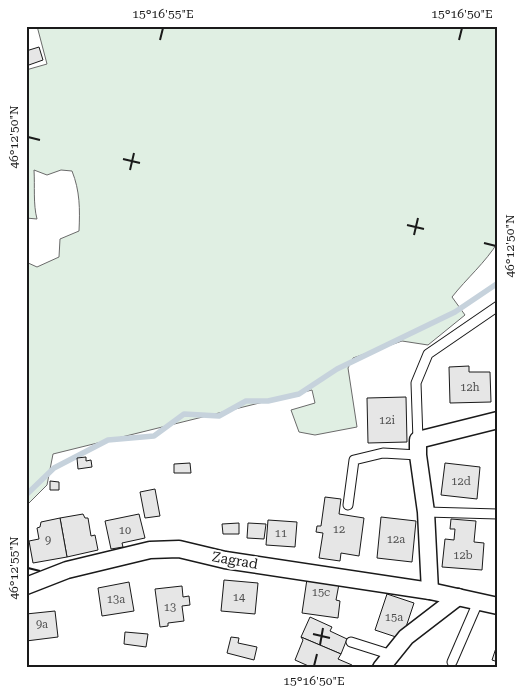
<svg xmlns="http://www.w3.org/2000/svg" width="524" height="694" font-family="'Roboto Serif',serif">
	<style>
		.green { fill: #e0efe3; stroke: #6a6a6a }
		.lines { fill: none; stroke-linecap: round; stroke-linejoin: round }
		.stream { stroke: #c6d2dc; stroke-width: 5.5 }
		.building { fill: #e6e6e6; stroke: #1a1a1a }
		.lane-casing { stroke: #1a1a1a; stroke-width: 11 }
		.street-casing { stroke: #1a1a1a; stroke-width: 19 }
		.lane { stroke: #fff; stroke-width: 9 }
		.street { stroke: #fff; stroke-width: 16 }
		.ticks { fill: none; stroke: #1a1a1a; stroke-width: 2 }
		.labels { text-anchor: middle; stroke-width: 4; stroke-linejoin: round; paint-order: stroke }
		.number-label { font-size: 11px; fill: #4d4d4d }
		.street-label { font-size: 14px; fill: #1a1a1a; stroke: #fff }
		.neatline { fill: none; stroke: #1a1a1a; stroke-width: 2 }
		.ticks-label { font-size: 12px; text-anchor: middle; fill: #1a1a1a }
	</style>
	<rect width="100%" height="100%" fill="#fff"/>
	<!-- green -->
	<path class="green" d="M37,26H498V242C485,263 467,278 452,297L465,315L428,345L402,341L353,358L348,368L357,427L315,435L299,432L291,410L315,403L312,390L53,454L47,485L26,506V262L37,267L59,257L60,239L79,231C80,209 80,191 72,171L61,170L47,175L34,170C35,186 33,204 37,219L26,218V70L47,64Z"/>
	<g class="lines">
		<!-- stream -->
		<polyline class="stream" points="26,495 54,468 108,440 154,436 184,414 219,416 246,401 268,401 299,394 337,369 455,312 498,283"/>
	</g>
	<!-- building -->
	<g class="building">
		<polygon points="39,47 43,60 26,66 26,51"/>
		<polygon points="469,366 469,372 490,372 491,402 450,403 449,367"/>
		<polygon points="406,397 407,442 368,443 367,398"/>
		<polygon points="86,457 86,461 91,460 92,467 78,469 77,458"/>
		<polygon points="190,463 191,473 174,473 174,464"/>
		<polygon points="445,463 480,467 477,499 441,495"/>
		<polygon points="50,481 59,482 59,490 50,490"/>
		<polygon points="155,489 160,516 145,518 140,492"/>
		<polygon points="325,497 341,499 339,514 364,518 359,556 341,553 340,561 319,558 323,533 316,532 317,526 321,526"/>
		<polygon points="83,514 85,518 88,518 91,536 95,535 98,550 67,557 60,518"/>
		<polygon points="139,514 145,538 122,543 123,547 111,549 105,521"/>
		<polygon points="381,517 416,521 412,562 377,558"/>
		<polygon points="60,518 67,557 33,563 29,541 39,539 37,528 40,527 41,522"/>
		<polygon points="451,519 476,521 474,542 484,543 482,570 442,567 445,539 454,540 455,529 450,529"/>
		<polygon points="268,520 297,522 295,547 266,545"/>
		<polygon points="239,523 239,534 223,534 222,524"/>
		<polygon points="248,523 266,524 264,539 247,538"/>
		<polygon points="307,579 339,584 336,600 340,601 338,618 302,613"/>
		<polygon points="224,580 258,583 255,614 221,611"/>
		<polygon points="129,582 134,611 102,616 98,588"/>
		<polygon points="182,586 183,597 189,596 190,605 182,606 184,621 168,623 168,626 160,627 155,589"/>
		<polygon points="387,594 414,603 402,639 375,630"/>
		<polygon points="55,611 58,637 26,641 26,614"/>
		<polygon points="310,617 332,627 330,631 347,639 341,654 301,637"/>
		<polygon points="125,632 148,634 146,647 124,644"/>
		<polygon points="231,637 239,638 238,643 257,647 254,660 227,653"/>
		<polygon points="301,637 341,654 338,659 352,665 351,668 313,668 295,660 303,640"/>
		<polygon points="496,648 498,648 498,662 492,660"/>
	</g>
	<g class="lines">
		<defs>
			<g id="lane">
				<polyline points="418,440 416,383 428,354 498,306"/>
				<polyline points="348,505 354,460 383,453 418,455"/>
				<polyline points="426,512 498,514"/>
				<polyline points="351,642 392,655"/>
				<polyline points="452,662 478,602"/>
			</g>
			<g id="street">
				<polyline points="26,586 67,570 150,550 179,549 225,560 430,591 498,606"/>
				<polyline points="430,591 426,512 418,455 418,440 498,420"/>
				<polyline points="381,668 406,637 458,597"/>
			</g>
		</defs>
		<!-- lane casing -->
		<use href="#lane" class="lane-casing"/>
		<!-- street casing -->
		<use href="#street" class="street-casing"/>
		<!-- lane -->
		<use href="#lane" class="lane"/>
		<!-- street -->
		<use href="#street" class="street"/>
	</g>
	<!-- ticks -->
	<path class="ticks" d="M160,40L163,28M459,40L462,28M28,137L40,140M123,159L140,163M130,170L134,153M407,225L424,229M414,235L418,218M484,243L496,246M28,568L40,571M313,634L330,638M320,645L323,628M314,666L317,654"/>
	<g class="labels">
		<!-- number labels -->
		<g class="number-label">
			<text x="470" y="391">12h</text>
			<text x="387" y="424">12i</text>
			<text x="461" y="485">12d</text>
			<text x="339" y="533">12</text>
			<text x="125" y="534">10</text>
			<text x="281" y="537">11</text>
			<text x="396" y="543">12a</text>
			<text x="48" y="544">9</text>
			<text x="463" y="559">12b</text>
			<text x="321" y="596">15c</text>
			<text x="239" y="601">14</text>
			<text x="116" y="603">13a</text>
			<text x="170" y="611">13</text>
			<text x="394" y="621">15a</text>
			<text x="42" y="628">9a</text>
		</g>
		<!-- street labels -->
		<g class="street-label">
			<text transform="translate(235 560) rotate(10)" y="5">Zagrad</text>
		</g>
	</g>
	<!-- border -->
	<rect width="524" height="694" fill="none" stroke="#ffffff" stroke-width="55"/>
	<rect x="28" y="28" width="468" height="638" class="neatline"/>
	<g class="ticks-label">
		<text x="163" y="18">15°16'55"E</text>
		<text x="462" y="18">15°16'50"E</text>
		<text transform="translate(14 137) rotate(-90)" y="4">46°12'50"N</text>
		<text transform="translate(510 246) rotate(-90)" y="4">46°12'50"N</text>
		<text transform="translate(14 568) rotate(-90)" y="4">46°12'55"N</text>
		<text x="314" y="685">15°16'50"E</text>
	</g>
</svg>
